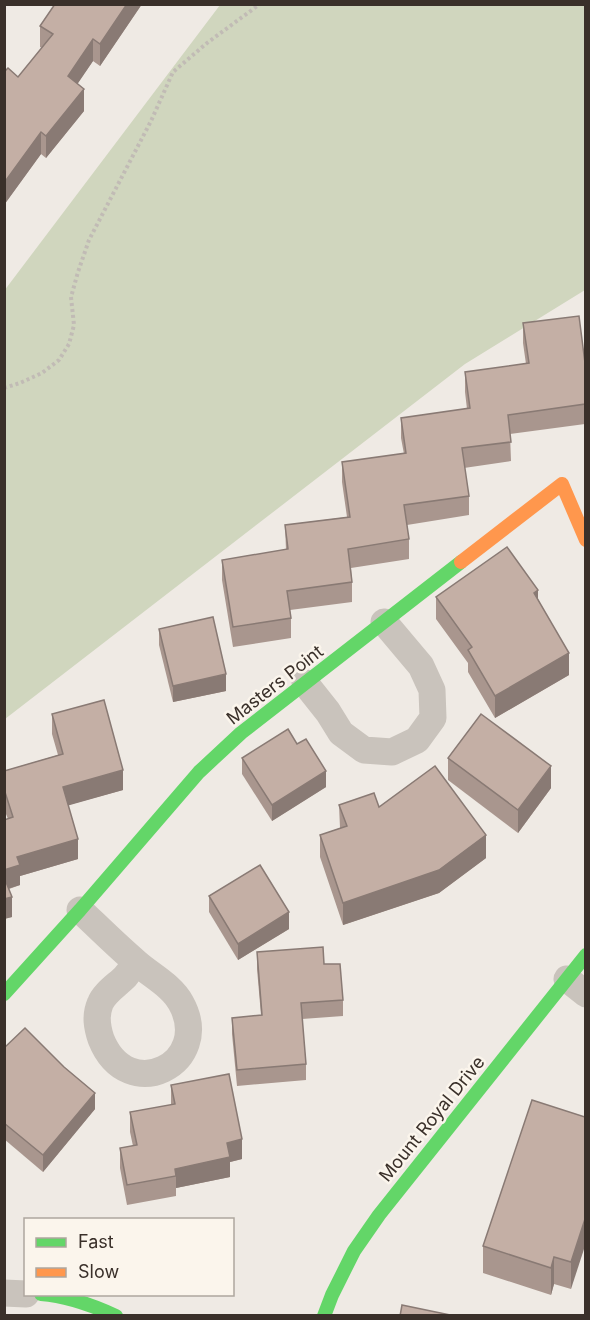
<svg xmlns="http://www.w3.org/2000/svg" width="590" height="1320" font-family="Inter,sans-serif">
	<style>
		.green { fill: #d0d6be }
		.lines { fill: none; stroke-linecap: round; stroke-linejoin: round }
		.path { stroke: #c1bbb5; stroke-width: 4; stroke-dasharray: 3 3; stroke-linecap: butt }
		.street { stroke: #c9c3bc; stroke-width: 27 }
		.fast { stroke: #63d668; stroke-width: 14 }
		.slow { stroke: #ff974d; stroke-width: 14 }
		.wall { fill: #a9968e }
		.shaded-wall { fill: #897a74 }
		.building { fill: #c4afa5; stroke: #897a74; stroke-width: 1.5 }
		.labels { text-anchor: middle; stroke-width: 5; stroke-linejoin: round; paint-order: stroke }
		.street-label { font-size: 18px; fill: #3a302a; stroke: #fbf5ec }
	</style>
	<rect width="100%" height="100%" fill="#efeae4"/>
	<!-- green -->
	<polygon class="green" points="220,5 585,5 585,290 465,364 5,719 4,291"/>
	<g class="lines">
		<!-- path -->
		<polyline class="path" points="4,388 20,383 42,373 59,360 69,344 74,325 71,297 78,272 89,240 151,121 173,72 207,43 260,4"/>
		<!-- street -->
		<g class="street">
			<polyline points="305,683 328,712 341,733 364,750 392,752 417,740 433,718 432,690 421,666 384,622"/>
			<path d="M80,910C99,928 117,946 137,963C152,976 172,986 181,1003C214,1063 128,1107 101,1039C97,1027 95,1016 100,1004C104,993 117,985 125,977C129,972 133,967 136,963"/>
			<polyline points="567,979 586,994"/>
			<polyline points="4,1293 26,1294"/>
		</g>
		<!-- fast -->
		<g class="fast">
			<polyline points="4,994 80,910 199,772 241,733 461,562"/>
			<path d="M41,1294C67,1296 92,1305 116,1316"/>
			<polyline points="324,1316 332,1295 354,1251 379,1215 586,955"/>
		</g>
		<!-- slow -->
		<polyline class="slow" points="461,562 562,484 586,540"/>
	</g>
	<!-- wall -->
	<g class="wall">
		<polygon points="142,4 100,66 93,61 77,84 84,111 46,158 41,154 4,205 4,72 18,77 42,48 40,47 40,26"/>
		<polygon points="523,323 585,363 585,424 510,434 511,461 464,468 469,496 469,515 407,525 409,539 409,559 351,568 352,582 352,602 290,610 291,618 291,638 233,647 222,580 222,560 286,550 285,525 347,517 342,482 342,462 404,454 401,438 401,418 467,409 465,392 465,372 526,364 523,343"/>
		<polygon points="436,597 538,599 569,675 495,718 468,672 468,663 436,619"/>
		<polygon points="159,629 226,691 173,702 159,645"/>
		<polygon points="52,714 123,790 68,805 78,859 20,876 20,885 9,889 12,917 4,919 4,820 8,819 4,809 4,771 58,755 52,734"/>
		<polygon points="297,744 326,787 272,821 242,774 242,758"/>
		<polygon points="448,758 551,788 518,833 448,780"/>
		<polygon points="339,805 379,807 486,858 439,893 343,925 320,857 320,835 340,828"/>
		<polygon points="209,896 289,929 238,960 209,912"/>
		<polygon points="257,952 324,964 343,1000 343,1016 302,1019 306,1064 306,1080 237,1086 232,1034 232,1018 261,1015 257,969"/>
		<polygon points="4,1048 95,1109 43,1172 4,1139"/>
		<polygon points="171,1085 242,1159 230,1162 230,1177 176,1188 176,1196 127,1205 120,1168 120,1148 133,1146 130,1132 130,1112 171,1105"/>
		<polygon points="585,1117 571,1289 554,1284 551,1295 483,1273 483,1246"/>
	</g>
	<!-- shaded-wall -->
	<g class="shaded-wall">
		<polygon points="127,4 142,4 100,66 100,44"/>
		<polygon points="93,39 93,61 68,98 68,76"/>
		<polygon points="84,89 84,111 46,158 46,136"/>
		<polygon points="41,132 41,154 4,205 4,183"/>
		<polygon points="538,590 538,613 534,593"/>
		<polygon points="569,653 569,675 495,718 495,696"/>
		<polygon points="226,674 226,691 173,702 173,686"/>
		<polygon points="551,766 551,788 518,833 518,810"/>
		<polygon points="123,770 123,790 63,807 63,787"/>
		<polygon points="326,771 326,787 272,821 272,805"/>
		<polygon points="486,835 486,858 439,893 343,925 343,903"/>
		<polygon points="78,839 78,859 20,876 20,885 4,890 4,870 17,857"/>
		<polygon points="12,897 12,917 4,919 4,899"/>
		<polygon points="289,912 289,929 238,960 238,944"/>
		<polygon points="95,1093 95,1109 43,1172 43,1155"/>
		<polygon points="242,1139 242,1159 230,1162 230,1177 176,1188 176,1176 175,1169 227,1143"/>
		<polygon points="585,1219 585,1246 571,1289 571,1262"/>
		<polygon points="554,1257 554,1284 551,1295 551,1268"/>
	</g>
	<!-- building -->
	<g class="building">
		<polygon points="55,4 127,4 100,44 93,39 68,76 84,89 46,136 41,132 4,183 4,72 8,68 18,77 53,34 40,26"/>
		<polygon points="579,316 585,363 585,404 508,415 511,442 462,448 469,496 404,505 409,539 348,549 352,582 287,591 291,618 233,627 222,560 288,549 285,525 350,517 342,462 406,453 401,418 470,408 465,372 529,363 523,323"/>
		<polygon points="507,547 538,590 534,593 569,653 495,696 468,650 472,647 436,597"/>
		<polygon points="213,617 226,674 173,686 159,629"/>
		<polygon points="104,700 123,770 63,787 78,839 17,857 20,865 4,870 4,820 13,817 4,789 4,771 63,754 52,714"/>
		<polygon points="481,714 551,766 518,810 448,758"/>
		<polygon points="288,729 297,744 306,739 326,771 272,805 242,758"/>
		<polygon points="435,766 486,835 439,870 343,903 320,835 347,826 339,805 374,793 379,807"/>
		<polygon points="260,865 289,912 238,944 209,896"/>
		<polygon points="4,877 12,897 4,899"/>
		<polygon points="323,947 324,964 340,964 343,1000 301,1003 306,1064 237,1070 232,1018 262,1015 257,952"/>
		<polygon points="25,1028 64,1067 95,1093 43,1155 4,1123 4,1048"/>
		<polygon points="229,1074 242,1139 227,1143 230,1157 175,1169 176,1176 127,1185 120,1148 137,1145 130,1112 175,1104 171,1085"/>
		<polygon points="532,1100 585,1117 585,1219 571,1262 554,1257 551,1268 483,1246"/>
		<polygon points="402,1305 455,1316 400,1316"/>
	</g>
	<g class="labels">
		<!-- street labels -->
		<g class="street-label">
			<text transform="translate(275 685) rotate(-38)" y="6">Masters Point</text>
			<text transform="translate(432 1119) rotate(-51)" y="6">Mount Royal Drive</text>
		</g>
	</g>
	<!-- border -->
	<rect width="590" height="1320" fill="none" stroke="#3a302a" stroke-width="12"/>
	<!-- legend -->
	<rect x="24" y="1218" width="210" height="78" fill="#fbf5ec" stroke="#aea69e" stroke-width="1.5"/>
	<rect x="36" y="1238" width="30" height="9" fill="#63d668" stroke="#aea69e" stroke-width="1.5"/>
	<text x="78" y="1248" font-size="18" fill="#3a302a">Fast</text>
	<rect x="36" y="1268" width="30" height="9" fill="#ff974d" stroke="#aea69e" stroke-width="1.5"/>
	<text x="78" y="1278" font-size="18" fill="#3a302a">Slow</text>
</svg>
